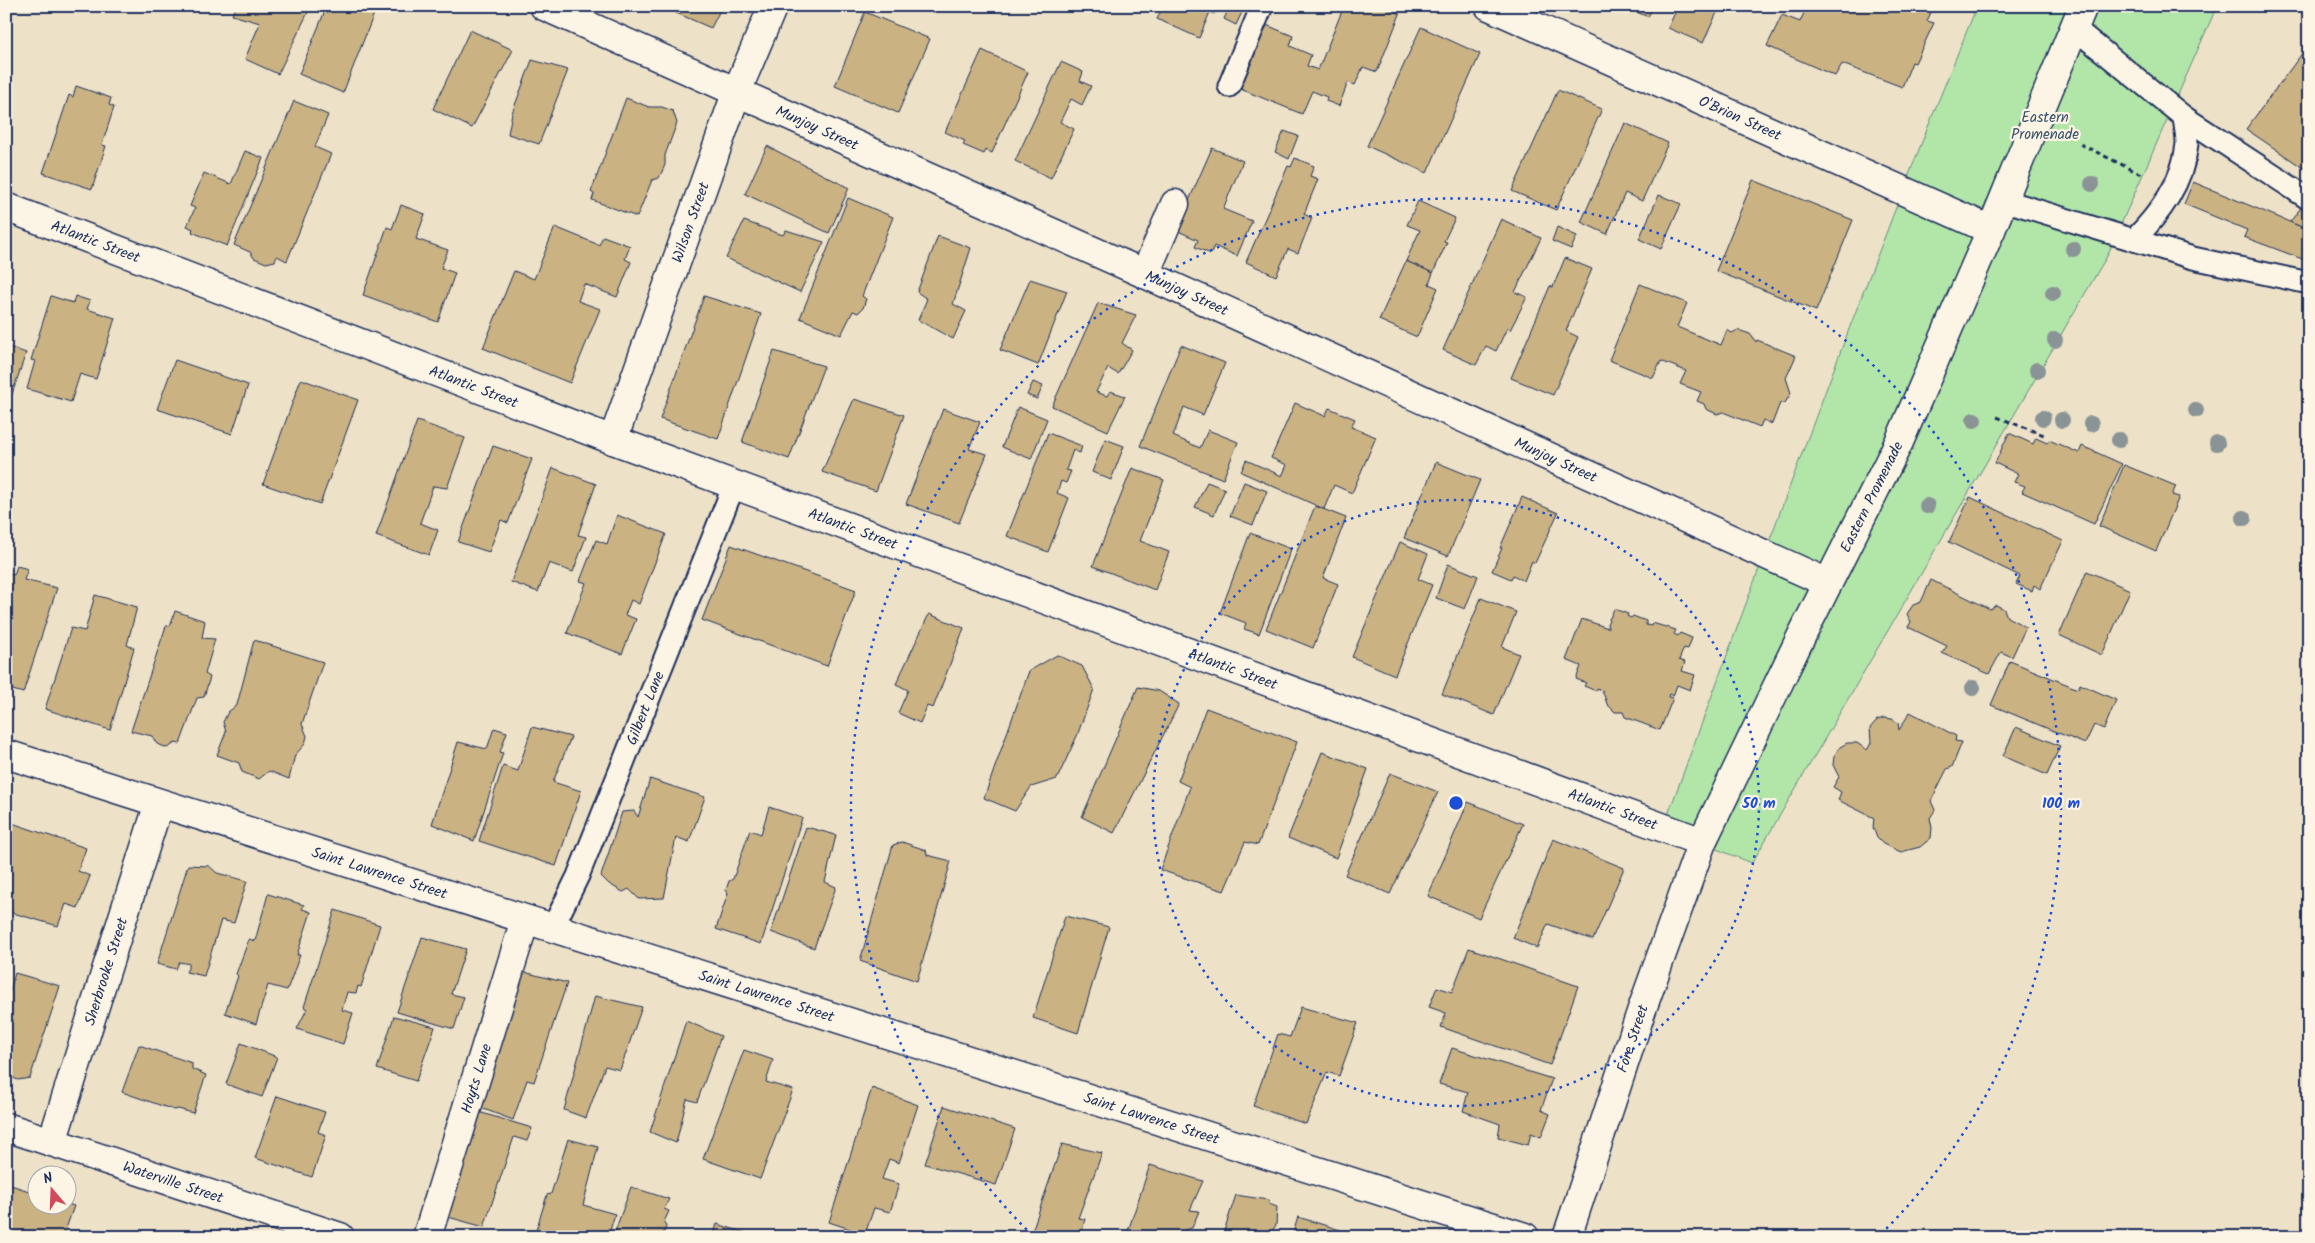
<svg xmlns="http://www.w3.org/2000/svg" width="2315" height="1243" font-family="Kalam,sans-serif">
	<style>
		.green { fill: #b2e6a8; stroke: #668a83 }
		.building { fill: #cab282; stroke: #1b2f5e }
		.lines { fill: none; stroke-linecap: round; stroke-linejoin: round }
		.service-casing { stroke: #1b2f5e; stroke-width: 25 }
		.minor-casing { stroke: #1b2f5e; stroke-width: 31 }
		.tertiary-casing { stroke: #1b2f5e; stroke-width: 31 }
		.path { stroke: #1b2f5e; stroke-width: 3; stroke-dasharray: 5 4; stroke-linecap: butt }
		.service { stroke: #fcf5e5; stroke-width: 21 }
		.minor { stroke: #fcf5e5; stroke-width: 28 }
		.tertiary { stroke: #fcf5e5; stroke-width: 28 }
		.tree { fill: #8a9396 }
		.ring { fill: none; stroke: #1d4ed8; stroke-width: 2.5; stroke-dasharray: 2.5 5 }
		.labels { text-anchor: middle; stroke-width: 4.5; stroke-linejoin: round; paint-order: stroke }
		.park-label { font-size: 15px; fill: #39546d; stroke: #fcf5e5 }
		.street-label { font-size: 15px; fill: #1b2f5e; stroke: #fcf5e5 }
		.centre { fill: #1d4ed8; stroke: #fcf5e5; stroke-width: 2.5 }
		.ring-label { font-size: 15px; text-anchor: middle; font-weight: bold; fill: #1d4ed8; stroke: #fcf5e5; stroke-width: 4.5; stroke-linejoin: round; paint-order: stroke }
	</style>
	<rect width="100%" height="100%" fill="#ede1c7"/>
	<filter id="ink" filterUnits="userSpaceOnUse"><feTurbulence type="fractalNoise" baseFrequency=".02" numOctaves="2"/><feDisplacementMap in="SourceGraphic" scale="10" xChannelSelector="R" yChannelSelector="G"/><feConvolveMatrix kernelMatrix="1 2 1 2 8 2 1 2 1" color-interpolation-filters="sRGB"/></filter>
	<g filter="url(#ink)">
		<!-- green -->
		<path class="green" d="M1977,6H2217L2107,256L1752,863L1663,828C1765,553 1865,277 1977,6Z"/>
		<!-- building -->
		<g class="building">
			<polygon points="236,6 311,6 278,74 245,59 260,23 232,15"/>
			<polygon points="327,6 377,6 343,93 299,74"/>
			<polygon points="660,6 722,6 711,28"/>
			<polygon points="1163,6 1217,6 1214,14 1210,12 1199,38 1157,19"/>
			<polygon points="1230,6 1243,10 1236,25 1224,19"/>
			<polygon points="1344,6 1380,6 1400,14 1377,72 1363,67 1355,85 1348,82 1339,106 1326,101 1327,97 1312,91 1302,114 1238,88 1264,24 1293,36 1290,46 1311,55 1307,66 1318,70"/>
			<polygon points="1623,6 1653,6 1648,17"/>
			<polygon points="1678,6 1720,6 1703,43 1668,28"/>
			<polygon points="1807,6 1934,6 1927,21 1934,23 1915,63 1912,62 1902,87 1842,64 1835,76 1767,46 1782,15 1800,22"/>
			<polygon points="865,12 930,39 898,113 835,86"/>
			<polygon points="1421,27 1480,54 1427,173 1367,146"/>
			<polygon points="470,30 513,50 472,128 433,109"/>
			<polygon points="2309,44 2309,172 2246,129"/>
			<polygon points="982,50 1028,72 992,153 986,150 984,154 963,145 965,141 945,132"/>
			<polygon points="532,60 568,70 539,144 508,134 512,113"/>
			<polygon points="1061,62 1083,72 1080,81 1091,86 1082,105 1071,99 1060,122 1074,129 1051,178 1015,161"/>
			<polygon points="76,86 111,98 109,105 114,107 102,145 106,146 92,189 43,173 69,95 73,97"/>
			<polygon points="1558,90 1602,109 1556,210 1512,191"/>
			<polygon points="626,98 649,107 662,107 673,111 677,123 665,155 665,165 659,178 652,180 637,217 592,200 594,194 591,192"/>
			<polygon points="294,101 328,115 315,147 331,154 287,261 277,256 275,261 266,263 254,258 250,252 234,245"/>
			<polygon points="1625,123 1668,143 1642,201 1625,193 1607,234 1581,222"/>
			<polygon points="1284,131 1298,136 1289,159 1275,152"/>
			<polygon points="767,146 849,188 829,233 745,194"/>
			<polygon points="1212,148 1243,161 1223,209 1252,221 1237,256 1214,246 1211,254 1195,247 1198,240 1176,230"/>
			<polygon points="245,151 263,158 227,246 192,232 193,229 187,226 195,208 190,206 204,173 231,184"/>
			<polygon points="1295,158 1314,166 1310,176 1318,179 1304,214 1312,218 1298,253 1288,249 1276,276 1246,262 1288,166 1291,167"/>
			<polygon points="1753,180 1853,220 1816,311 1716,271"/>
			<polygon points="2193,182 2309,230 2309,250 2305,260 2244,237 2247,230 2184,204"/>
			<polygon points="1659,195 1681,204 1661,249 1639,239"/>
			<polygon points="2309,197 2309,230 2290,222"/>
			<polygon points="848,198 893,217 862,296 866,299 863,308 858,313 853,311 841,335 800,318"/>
			<polygon points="1418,201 1455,218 1444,241 1447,242 1433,273 1406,261 1420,230 1407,225"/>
			<polygon points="401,205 425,214 416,239 448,250 441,268 455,273 438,322 363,295 387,227 392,229"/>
			<polygon points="1501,219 1541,238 1515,292 1527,297 1510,330 1507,328 1496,351 1486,346 1476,365 1443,350"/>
			<polygon points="744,221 783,235 786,230 824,242 800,292 726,258"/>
			<polygon points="555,227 599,245 603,236 630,246 625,259 631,262 617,297 584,284 578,301 600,309 570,383 483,348 514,271 534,279"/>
			<polygon points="1557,227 1577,236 1571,249 1552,241"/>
			<polygon points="938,236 971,248 953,304 966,311 953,339 918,320 927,299 917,292"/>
			<polygon points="1565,258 1592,269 1566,331 1578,337 1553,395 1511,378 1550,286 1553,287"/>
			<polygon points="1406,261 1433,273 1429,284 1438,288 1417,337 1379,320"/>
			<polygon points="1030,279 1067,291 1038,365 1000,350"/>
			<polygon points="1640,284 1687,303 1677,327 1721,345 1727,330 1732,333 1738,330 1750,334 1756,342 1757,340 1796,356 1786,378 1791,393 1785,403 1780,403 1772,424 1763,420 1760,427 1723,412 1717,414 1706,409 1704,404 1697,401 1701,392 1680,384 1686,371 1661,361 1653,378 1609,360"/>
			<polygon points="51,296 73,303 75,296 90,301 87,309 115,318 96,379 80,374 71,402 27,389 35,361 31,360"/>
			<polygon points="704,296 761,314 718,439 660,419"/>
			<polygon points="1098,303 1136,315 1122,343 1132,350 1118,374 1108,368 1096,392 1107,396 1110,391 1125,396 1108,431 1052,406"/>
			<polygon points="1181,345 1225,363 1203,415 1184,407 1173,436 1200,448 1208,430 1238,442 1223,479 1140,446"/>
			<polygon points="6,346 26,353 11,397 6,395"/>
			<polygon points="774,351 824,366 789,459 742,442"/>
			<polygon points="175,360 248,385 232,434 157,409"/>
			<polygon points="301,379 358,400 320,504 263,484"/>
			<polygon points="1033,382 1043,386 1037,399 1027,395"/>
			<polygon points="854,399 904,415 876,491 822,472"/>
			<polygon points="1295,403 1325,416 1329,408 1355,419 1351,427 1376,437 1352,493 1334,485 1324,509 1241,472 1246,460 1282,476 1287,465 1271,458"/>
			<polygon points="1018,407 1047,419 1031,459 1002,447"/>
			<polygon points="943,409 980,422 969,449 987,454 959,523 906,504"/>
			<polygon points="417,421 465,438 447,488 433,486 420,523 438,530 429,555 376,536"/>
			<polygon points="1048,433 1082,446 1080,453 1073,450 1066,470 1071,471 1066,483 1061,481 1057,493 1069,498 1048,552 1007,536"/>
			<polygon points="2009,433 2033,444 2036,438 2047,443 2049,440 2079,453 2082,446 2122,464 2094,524 2022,492 2025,486 2014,482 2018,474 1995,463"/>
			<polygon points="1105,439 1124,446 1111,480 1092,472"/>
			<polygon points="493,446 532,459 508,523 501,520 489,552 458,542"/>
			<polygon points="1436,462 1480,480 1448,556 1404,538"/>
			<polygon points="2124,465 2176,486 2172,495 2179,497 2156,551 2099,526"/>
			<polygon points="553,468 596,484 578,535 586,537 573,572 549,563 538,592 511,582"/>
			<polygon points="1132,468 1164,480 1140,541 1169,552 1155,590 1093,566"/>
			<polygon points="1207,482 1225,489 1214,515 1195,507"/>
			<polygon points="1244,482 1267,491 1253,525 1230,516"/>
			<polygon points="1522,497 1558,513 1535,563 1532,561 1524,581 1513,575 1511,579 1492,571 1502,548 1500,548"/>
			<polygon points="1970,497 2063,541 2040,589 2034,585 2032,591 2016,584 2020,576 1949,542"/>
			<polygon points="1315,506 1346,518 1323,578 1338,584 1313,648 1266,629"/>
			<polygon points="617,515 666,534 639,604 631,600 625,615 636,619 622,654 567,633 586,583 580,581 596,540 607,544"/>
			<polygon points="1250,533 1291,549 1259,634 1244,629 1246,623 1220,613"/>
			<polygon points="1400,542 1428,554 1418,579 1432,585 1395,675 1352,657"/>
			<polygon points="731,545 856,590 827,666 702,620"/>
			<polygon points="1448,564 1478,576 1465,609 1436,598"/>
			<polygon points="17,566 28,569 24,580 57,588 23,693 6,688 6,572 14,575"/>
			<polygon points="2087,571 2130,590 2102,655 2059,635"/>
			<polygon points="1931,580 1990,609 1996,605 2004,609 2007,617 2026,627 2012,657 2001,652 1989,674 1942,653 1947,646 1908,627 1911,622 1907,614 1913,605 1921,602"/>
			<polygon points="95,595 137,607 127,645 134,648 110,730 45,709 71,628 85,631"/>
			<polygon points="1481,598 1516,612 1502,647 1519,654 1494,715 1442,694"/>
			<polygon points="1614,609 1628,614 1627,616 1631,618 1633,616 1646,621 1646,625 1651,626 1652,623 1676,630 1674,634 1678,636 1680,633 1692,638 1688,649 1684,648 1679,660 1685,662 1682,671 1695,675 1690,690 1677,685 1673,696 1669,694 1668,697 1673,698 1660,730 1625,717 1623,712 1615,712 1607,704 1604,695 1602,693 1603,691 1597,688 1596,691 1584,686 1586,683 1576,679 1581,666 1566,660 1582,619 1608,628 1607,624"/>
			<polygon points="175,611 205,621 202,638 215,639 205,674 210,677 204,697 197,698 180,744 175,743 168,748 157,744 152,736 131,731 166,626 170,626"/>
			<polygon points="929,614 964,628 933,708 927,706 920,723 898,713 908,690 896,684"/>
			<polygon points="254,640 323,662 302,724 307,736 305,744 295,755 289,779 269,771 259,779 242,772 239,763 217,755 226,732 223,722 228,712 237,705"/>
			<polygon points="1057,655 1082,666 1094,689 1077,736 1057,779 1031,787 1015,811 984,798 1029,671"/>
			<polygon points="2010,661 2078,689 2080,684 2116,700 2104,729 2094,725 2085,744 1991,705"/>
			<polygon points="1138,687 1159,691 1179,704 1114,833 1082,817"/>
			<polygon points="1206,708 1297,742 1258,845 1245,842 1224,891 1160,870 1190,787 1178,781"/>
			<polygon points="1910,712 1956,736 1955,741 1962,742 1952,767 1947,769 1931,801 1935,810 1930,818 1932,828 1931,838 1920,847 1901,852 1883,844 1877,838 1873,827 1874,818 1838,800 1841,792 1833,787 1839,777 1833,765 1834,756 1840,747 1847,743 1857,743 1867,750 1871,743 1870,728 1877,720 1884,718 1892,719 1898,723 1899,730"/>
			<polygon points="532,727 571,737 553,782 581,791 556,866 479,841 503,766 518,771"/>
			<polygon points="2016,727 2060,746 2047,775 2003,756"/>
			<polygon points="494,728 507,732 500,752 503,753 474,841 432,824 458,742 487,749"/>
			<polygon points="1322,752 1368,769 1336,858 1288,838"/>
			<polygon points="1390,773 1438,792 1390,894 1345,875"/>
			<polygon points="650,779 705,797 689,842 676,837 664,898 639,899 629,889 623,892 609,884 601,876 622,812 634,811 638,817"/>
			<polygon points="1468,802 1523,824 1479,918 1428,896"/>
			<polygon points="769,807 802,818 761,944 716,929 728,893 726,890 729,881 733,879 750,830 761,834"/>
			<polygon points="6,821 86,848 78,871 90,876 78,908 66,904 58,926 6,911"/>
			<polygon points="806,827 836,835 825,882 836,887 814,948 771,932"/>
			<polygon points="1553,839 1624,868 1593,940 1548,924 1537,948 1513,938"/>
			<polygon points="902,842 926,850 927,855 951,861 917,981 860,961 893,845"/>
			<polygon points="188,865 209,866 217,873 247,881 234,923 221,920 204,976 186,972 190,964 179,962 176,969 157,964"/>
			<polygon points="268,894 304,905 302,909 311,912 297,955 300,955 287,990 268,985 256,1024 225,1013 238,976 236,974 249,939 255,941"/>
			<polygon points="335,910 380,925 361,987 358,986 356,993 347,992 342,1010 353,1013 343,1044 297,1029 307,1009 304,1007"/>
			<polygon points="1065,916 1109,927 1078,1033 1033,1018"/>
			<polygon points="422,937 466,949 451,994 464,997 454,1029 397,1012"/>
			<polygon points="1469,948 1578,986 1550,1065 1441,1027 1446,1013 1429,1007 1437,987 1452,992"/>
			<polygon points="524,972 567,983 534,1082 527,1080 513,1120 481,1108"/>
			<polygon points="15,973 60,986 30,1078 18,1080 11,1077 6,1072 6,1004"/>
			<polygon points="595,996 642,1007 620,1070 605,1066 586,1118 564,1110"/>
			<polygon points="1301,1007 1358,1023 1339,1076 1327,1072 1306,1124 1253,1106 1278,1034 1290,1037"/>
			<polygon points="394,1016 435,1027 416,1081 377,1069"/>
			<polygon points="686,1021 721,1036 697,1102 687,1099 676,1143 650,1132"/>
			<polygon points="241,1043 277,1057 262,1097 226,1084"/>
			<polygon points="139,1045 192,1063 192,1069 206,1075 193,1113 178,1109 174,1110 122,1092"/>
			<polygon points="1452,1048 1552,1079 1541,1110 1550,1114 1541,1137 1531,1133 1528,1145 1498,1137 1500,1124 1463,1111 1468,1092 1439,1084"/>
			<polygon points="744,1050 773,1060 766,1082 793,1090 760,1179 703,1159"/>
			<polygon points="872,1088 918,1105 899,1163 889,1159 882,1179 899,1184 890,1212 874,1208 865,1234 829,1222"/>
			<polygon points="277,1096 325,1112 318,1132 326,1135 312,1177 255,1158"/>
			<polygon points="944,1106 1015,1129 996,1185 925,1164"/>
			<polygon points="475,1111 532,1128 527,1141 514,1137 484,1227 441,1215"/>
			<polygon points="568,1139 598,1147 583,1205 615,1214 608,1237 534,1237 547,1195 551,1194"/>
			<polygon points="1062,1144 1102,1153 1078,1218 1085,1219 1080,1237 1030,1237"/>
			<polygon points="1150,1165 1203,1181 1190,1210 1199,1211 1192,1228 1184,1230 1182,1237 1126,1237"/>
			<polygon points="8,1184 38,1194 38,1206 68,1206 68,1204 74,1206 63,1237 6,1237 6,1191"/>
			<polygon points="631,1187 669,1199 664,1209 669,1211 664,1222 666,1227 662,1237 613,1237"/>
			<polygon points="1236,1195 1268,1200 1269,1204 1277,1207 1276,1225 1268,1237 1222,1237"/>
			<polygon points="1298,1217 1347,1232 1346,1237 1292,1237"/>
			<polygon points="717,1224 759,1237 713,1237"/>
		</g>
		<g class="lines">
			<defs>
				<g id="service">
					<polyline points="1229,86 1262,6"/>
					<polyline points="2184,117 2309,199"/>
					<path d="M2003,200L2134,240C2160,213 2183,183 2187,144C2187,136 2185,126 2184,117L2074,28"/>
					<polyline points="2134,240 2193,258 2309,283"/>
					<path id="s1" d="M552,929L578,876L734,485"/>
				</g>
				<g id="minor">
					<path id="s2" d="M544,6L1145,274L1828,583"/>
					<path id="s3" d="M1489,6L1991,230"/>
					<path id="s4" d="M6,207L613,440L1702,842"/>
					<polyline points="1145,274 1175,204"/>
					<path id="s5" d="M613,440L737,91L773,6"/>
					<path id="s6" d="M6,754L1525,1237"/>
					<path id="s7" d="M6,1127L340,1237"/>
					<path id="s8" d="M52,1142L159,803"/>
					<path id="s9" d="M427,1237L525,920"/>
				</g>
				<g id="tertiary">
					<path id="s10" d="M1567,1237L1641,1012L1702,842L1799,641L1899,442L1991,230L2083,6"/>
				</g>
			</defs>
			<!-- service casing -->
			<use href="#service" class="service-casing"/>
			<!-- minor casing -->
			<use href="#minor" class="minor-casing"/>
			<!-- tertiary casing -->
			<use href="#tertiary" class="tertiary-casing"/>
			<!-- path -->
			<g class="path">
				<polyline points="2080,144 2143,175"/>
				<polyline points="1997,417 2044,435"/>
			</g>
			<!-- service -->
			<use href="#service" class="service"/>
			<!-- minor -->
			<use href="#minor" class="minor"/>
			<!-- tertiary -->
			<use href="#tertiary" class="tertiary"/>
		</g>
		<!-- trees -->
		<g class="tree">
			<circle cx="2092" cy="184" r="8"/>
			<circle cx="2073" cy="249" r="8"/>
			<circle cx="2053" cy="293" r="8"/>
			<circle cx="2055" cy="340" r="8"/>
			<circle cx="2037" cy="370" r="8"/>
			<circle cx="2196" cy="410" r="8"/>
			<circle cx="2043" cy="418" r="8"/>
			<circle cx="1974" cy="420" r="8"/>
			<circle cx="2062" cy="420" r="8"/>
			<circle cx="2091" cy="424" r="8"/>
			<circle cx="2119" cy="440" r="8"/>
			<circle cx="2217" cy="443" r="8"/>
			<circle cx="1927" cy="506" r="8"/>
			<circle cx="2244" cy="518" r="8"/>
			<circle cx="1973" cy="688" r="8"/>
		</g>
	</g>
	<!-- distance rings -->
	<g class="ring">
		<circle cx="1456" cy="803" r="303"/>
		<path d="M1032 1235A605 605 0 1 1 1880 1235"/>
	</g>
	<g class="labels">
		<!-- park labels -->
		<g class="park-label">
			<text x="2045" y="122">Eastern<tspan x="2045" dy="17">Promenade</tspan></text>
		</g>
		<!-- street labels -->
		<g class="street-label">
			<text dy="5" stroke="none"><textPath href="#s3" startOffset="275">O'Brion Street</textPath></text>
			<text dy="5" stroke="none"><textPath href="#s2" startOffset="299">Munjoy Street</textPath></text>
			<text dy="5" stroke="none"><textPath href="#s5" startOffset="231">Wilson Street</textPath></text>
			<text dy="5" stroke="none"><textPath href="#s4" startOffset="96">Atlantic Street</textPath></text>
			<text dy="5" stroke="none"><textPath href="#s2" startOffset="704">Munjoy Street</textPath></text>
			<text dy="5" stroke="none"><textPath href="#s4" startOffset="501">Atlantic Street</textPath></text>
			<text dy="5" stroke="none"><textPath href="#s2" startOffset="1109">Munjoy Street</textPath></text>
			<text dy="5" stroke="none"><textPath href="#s10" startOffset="802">Eastern Promenade</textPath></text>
			<text dy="5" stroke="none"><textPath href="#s4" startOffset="906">Atlantic Street</textPath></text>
			<text dy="5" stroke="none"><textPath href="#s4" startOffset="1311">Atlantic Street</textPath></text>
			<text dy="5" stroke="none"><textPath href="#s1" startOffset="240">Gilbert Lane</textPath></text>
			<text dy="5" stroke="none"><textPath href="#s4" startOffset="1716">Atlantic Street</textPath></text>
			<text dy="5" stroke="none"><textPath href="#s6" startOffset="392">Saint Lawrence Street</textPath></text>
			<text dy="5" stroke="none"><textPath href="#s8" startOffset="179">Sherbrooke Street</textPath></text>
			<text dy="5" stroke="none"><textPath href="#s6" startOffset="798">Saint Lawrence Street</textPath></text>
			<text dy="5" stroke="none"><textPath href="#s10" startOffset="209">Fore Street</textPath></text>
			<text dy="5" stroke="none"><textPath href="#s9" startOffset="166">Hoyts Lane</textPath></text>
			<text dy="5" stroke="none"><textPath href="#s6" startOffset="1202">Saint Lawrence Street</textPath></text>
			<text dy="5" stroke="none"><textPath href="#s7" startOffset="176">Waterville Street</textPath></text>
		</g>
	</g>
	<circle cx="1456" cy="803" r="8" class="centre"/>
	<g class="ring-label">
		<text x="1759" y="808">50 m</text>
		<text x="2061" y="808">100 m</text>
	</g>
	<!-- margin -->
	<rect width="2315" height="1243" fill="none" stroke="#fcf5e5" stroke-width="25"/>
	<rect x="12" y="12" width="2290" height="1218" fill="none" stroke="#1b2f5e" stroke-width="2" filter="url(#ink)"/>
	<!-- north arrow -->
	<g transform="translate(52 1190) rotate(341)"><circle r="24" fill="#fcf5e5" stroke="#a2a6af"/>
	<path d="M0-4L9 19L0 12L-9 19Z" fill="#d1495b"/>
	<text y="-8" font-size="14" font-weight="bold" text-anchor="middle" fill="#1b2f5e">N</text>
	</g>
</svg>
